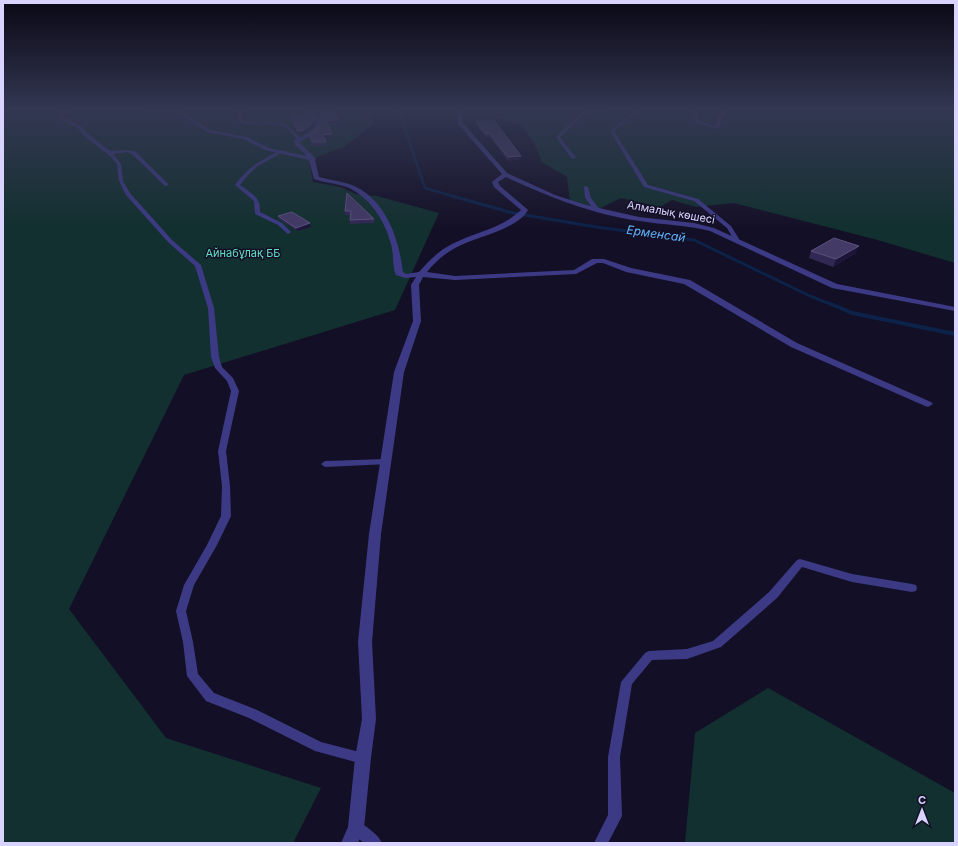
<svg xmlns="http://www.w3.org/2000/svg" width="958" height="846" font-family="Inter,sans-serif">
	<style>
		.green { fill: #12302f }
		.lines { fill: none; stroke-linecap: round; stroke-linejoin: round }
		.stream-far2 { stroke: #0c2248; stroke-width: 2.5 }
		.stream-far1 { stroke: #0c2248; stroke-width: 3 }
		.stream { stroke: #0c2248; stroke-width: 4 }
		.lane { fill: #3d3a85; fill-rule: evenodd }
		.street { fill: #3d3a85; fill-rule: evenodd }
		.wall { fill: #312854 }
		.shaded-wall { fill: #1d163a }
		.building { fill: #433a66; stroke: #5a527e }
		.labels { text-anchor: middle; stroke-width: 3; stroke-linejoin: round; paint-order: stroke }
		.far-street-label { font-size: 11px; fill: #d9d4ff; stroke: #130f26 }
		.far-park-label { font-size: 11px; fill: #5fe0c0; stroke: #130f26 }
		.far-water-label { font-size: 12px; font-style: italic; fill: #62b6ff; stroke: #130f26 }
	</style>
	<rect width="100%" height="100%" fill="#130f26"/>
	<!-- green -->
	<g class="green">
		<polygon points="3,111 364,111 375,122 344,147 309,160 313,182 340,187 356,194 377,196 439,213 395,310 184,375 69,609 166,738 321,788 293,843 3,843"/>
		<polygon points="409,111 955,111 955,263 874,239 734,203 696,207 672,200 660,207 621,198 597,210 570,202 567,177 542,162 535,145 521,124 492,117 449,117 412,113"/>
		<polygon points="768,688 955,793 955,843 685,843 695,733"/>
	</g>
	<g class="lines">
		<!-- stream-far2 -->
		<polyline class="stream-far2" points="399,111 425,188 456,197"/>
		<!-- stream-far1 -->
		<polyline class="stream-far1" points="452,196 513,213 596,227 694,240 810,296 833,305"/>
		<!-- stream -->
		<polyline class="stream" points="831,304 852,313 955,334"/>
		<!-- lane -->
		<g class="lane">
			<polygon points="62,111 66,111 63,115 65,118 82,127 87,133 110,151 127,150 136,152 169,185 165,186 132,154 127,152 113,154 121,164 123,181 130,193 172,240 201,265 214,308 219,357 222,367 233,378 239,391 226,451 230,486 231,516 217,545 194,585 186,611 193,642 198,674 214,693 257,710 321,742 367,754 369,758 367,762 363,764 315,751 249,718 206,701 187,676 183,642 176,611 184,585 207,545 221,516 222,486 218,451 231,391 227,381 215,368 211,357 208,308 195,266 168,242 126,195 119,181 117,164 111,157 83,135 79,129 62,120 59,115"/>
			<path d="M237,111H241L242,120L246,122C275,126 279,113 302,140L298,141C294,136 291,131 285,127C274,120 253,127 239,122Z"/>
			<polygon points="594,111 603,111 583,115 560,137 576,158 572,159 556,137 581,113"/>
			<polygon points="635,111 639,111 614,131 648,185 698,199 731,226 739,239 738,240 734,240 727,228 694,201 644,187 610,131"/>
			<polygon points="691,111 695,111 699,121 715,126 719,115 724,111 728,111 723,116 719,128 717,129 696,123"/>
			<path d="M279,151L283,152L258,166L248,175L240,185C251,193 261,197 260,212L282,223L291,232L288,234L278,225L255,214L254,201L235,185C246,169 262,159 279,151Z"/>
			<polygon points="584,186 588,187 591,198 600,210 599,211 595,211 585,198"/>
			<polygon points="386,459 390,462 389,464 325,467 321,464 325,461"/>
			<polygon points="800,559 852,574 912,584 916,585 917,588 916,591 912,592 852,582 802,567 777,598 721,647 687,659 652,660 632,684 620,757 622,816 608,843 594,843 608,815 608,757 621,682 645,653 649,651 687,649 713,641 769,592 797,560"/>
			<path d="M356,821C365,825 378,834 382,843H364L351,833L349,828L351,823Z"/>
		</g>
		<!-- street -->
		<path class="street" d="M175,111H180L211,130L247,137L269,148L307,156L295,145L294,141C300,136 323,129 315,118C313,115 310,113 308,111H313C332,127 314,133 300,142V143L316,159L315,160L319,177C330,180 341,181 352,185C386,199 399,239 403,272L406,274L419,272C429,261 438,251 452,244C475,232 501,229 521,210L494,187L492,182L502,174L458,124L457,111H461L463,123L507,173L555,195L586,205L639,217L694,223L714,228L837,284L955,307V311L832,288L710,231C687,225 663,225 640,221C591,214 550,197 506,177L498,182L500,186L527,209L528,210C518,229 476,237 457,247C445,253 435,262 427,272L455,276L574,270L592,259H604L631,268L690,280L797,343L931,402L933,404L928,407L925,406L791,347L684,284L626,272L603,263H597L576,274L455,280L423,277L419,285L421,321L404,372L381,534L372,642L376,719L371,758L364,828L358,843H341L348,827L355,758L362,719L358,642L369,534L394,372L413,321L411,285L416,277L405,278L396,275C392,266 394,254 391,244C385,221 370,197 347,187C336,183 325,183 314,179L309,160L265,150L243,139L207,132Z"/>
	</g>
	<!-- wall -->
	<g class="wall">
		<polygon points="150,111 174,111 175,113 163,114"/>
		<polygon points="321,111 334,111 338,120 339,123 328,124 333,137 324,138 326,142 326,145 313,146 310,138 310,135 320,127 322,123 322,120 320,116 320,113 322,113"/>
		<polygon points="291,116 315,119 315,125 305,133 298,134 291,119"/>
		<polygon points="476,121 521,159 508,161 490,137 486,137 476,124"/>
		<polygon points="347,193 374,219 374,223 350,224 350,215 345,215 345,211"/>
		<polygon points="278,216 311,227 297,231 279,219"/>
		<polygon points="811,251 856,253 833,267 809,258"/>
	</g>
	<!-- shaded-wall -->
	<g class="shaded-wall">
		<polygon points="163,111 174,111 175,113 163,114"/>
		<polygon points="315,119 315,125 305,133 298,134 298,131"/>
		<polygon points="338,120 339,123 327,124 326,121"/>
		<polygon points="332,134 333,137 323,138 323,135"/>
		<rect x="486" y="134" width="4" height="3"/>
		<polygon points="521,156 521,159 508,161 508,157"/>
		<polygon points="310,223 311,227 297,231 296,228"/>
		<polygon points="859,246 856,253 833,267 836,259"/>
	</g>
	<!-- building -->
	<g class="building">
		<polygon points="322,111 334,111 338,120 326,121 332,134 323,135 326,142 312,142 310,135 320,127 322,123 322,118 320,113 323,113"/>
		<polygon points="312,114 315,119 314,122 304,130 298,131 291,116"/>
		<polygon points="493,119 521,156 508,157 490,134 486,134 476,121 490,121"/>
		<polygon points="347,193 374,219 350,220 351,211 345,211"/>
		<polygon points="292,212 310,223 296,228 278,216"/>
		<polygon points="834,238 859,246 836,259 811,251"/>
	</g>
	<!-- sky -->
	<linearGradient id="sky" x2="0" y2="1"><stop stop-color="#0a0815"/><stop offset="0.48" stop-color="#333752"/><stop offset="1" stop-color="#333752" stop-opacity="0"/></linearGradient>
	<rect width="958" height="229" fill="url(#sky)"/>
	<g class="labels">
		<!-- far-street labels -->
		<g class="far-street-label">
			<text transform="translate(671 212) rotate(10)" y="4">Алмалық көшесі</text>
		</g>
		<!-- far-park labels -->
		<g class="far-park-label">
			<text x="243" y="257">Айнабұлақ ББ</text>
		</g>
		<!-- far-water labels -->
		<g class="far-water-label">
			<text transform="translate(656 234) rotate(8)" y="4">Ерменсай</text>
		</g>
	</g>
	<!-- border -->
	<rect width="958" height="846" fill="none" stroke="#d9d4ff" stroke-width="8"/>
	<!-- north arrow -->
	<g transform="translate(922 810)" stroke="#130f26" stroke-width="3" paint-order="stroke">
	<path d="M0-3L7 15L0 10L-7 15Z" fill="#d9d4ff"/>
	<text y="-6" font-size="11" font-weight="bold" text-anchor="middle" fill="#d9d4ff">С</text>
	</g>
</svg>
